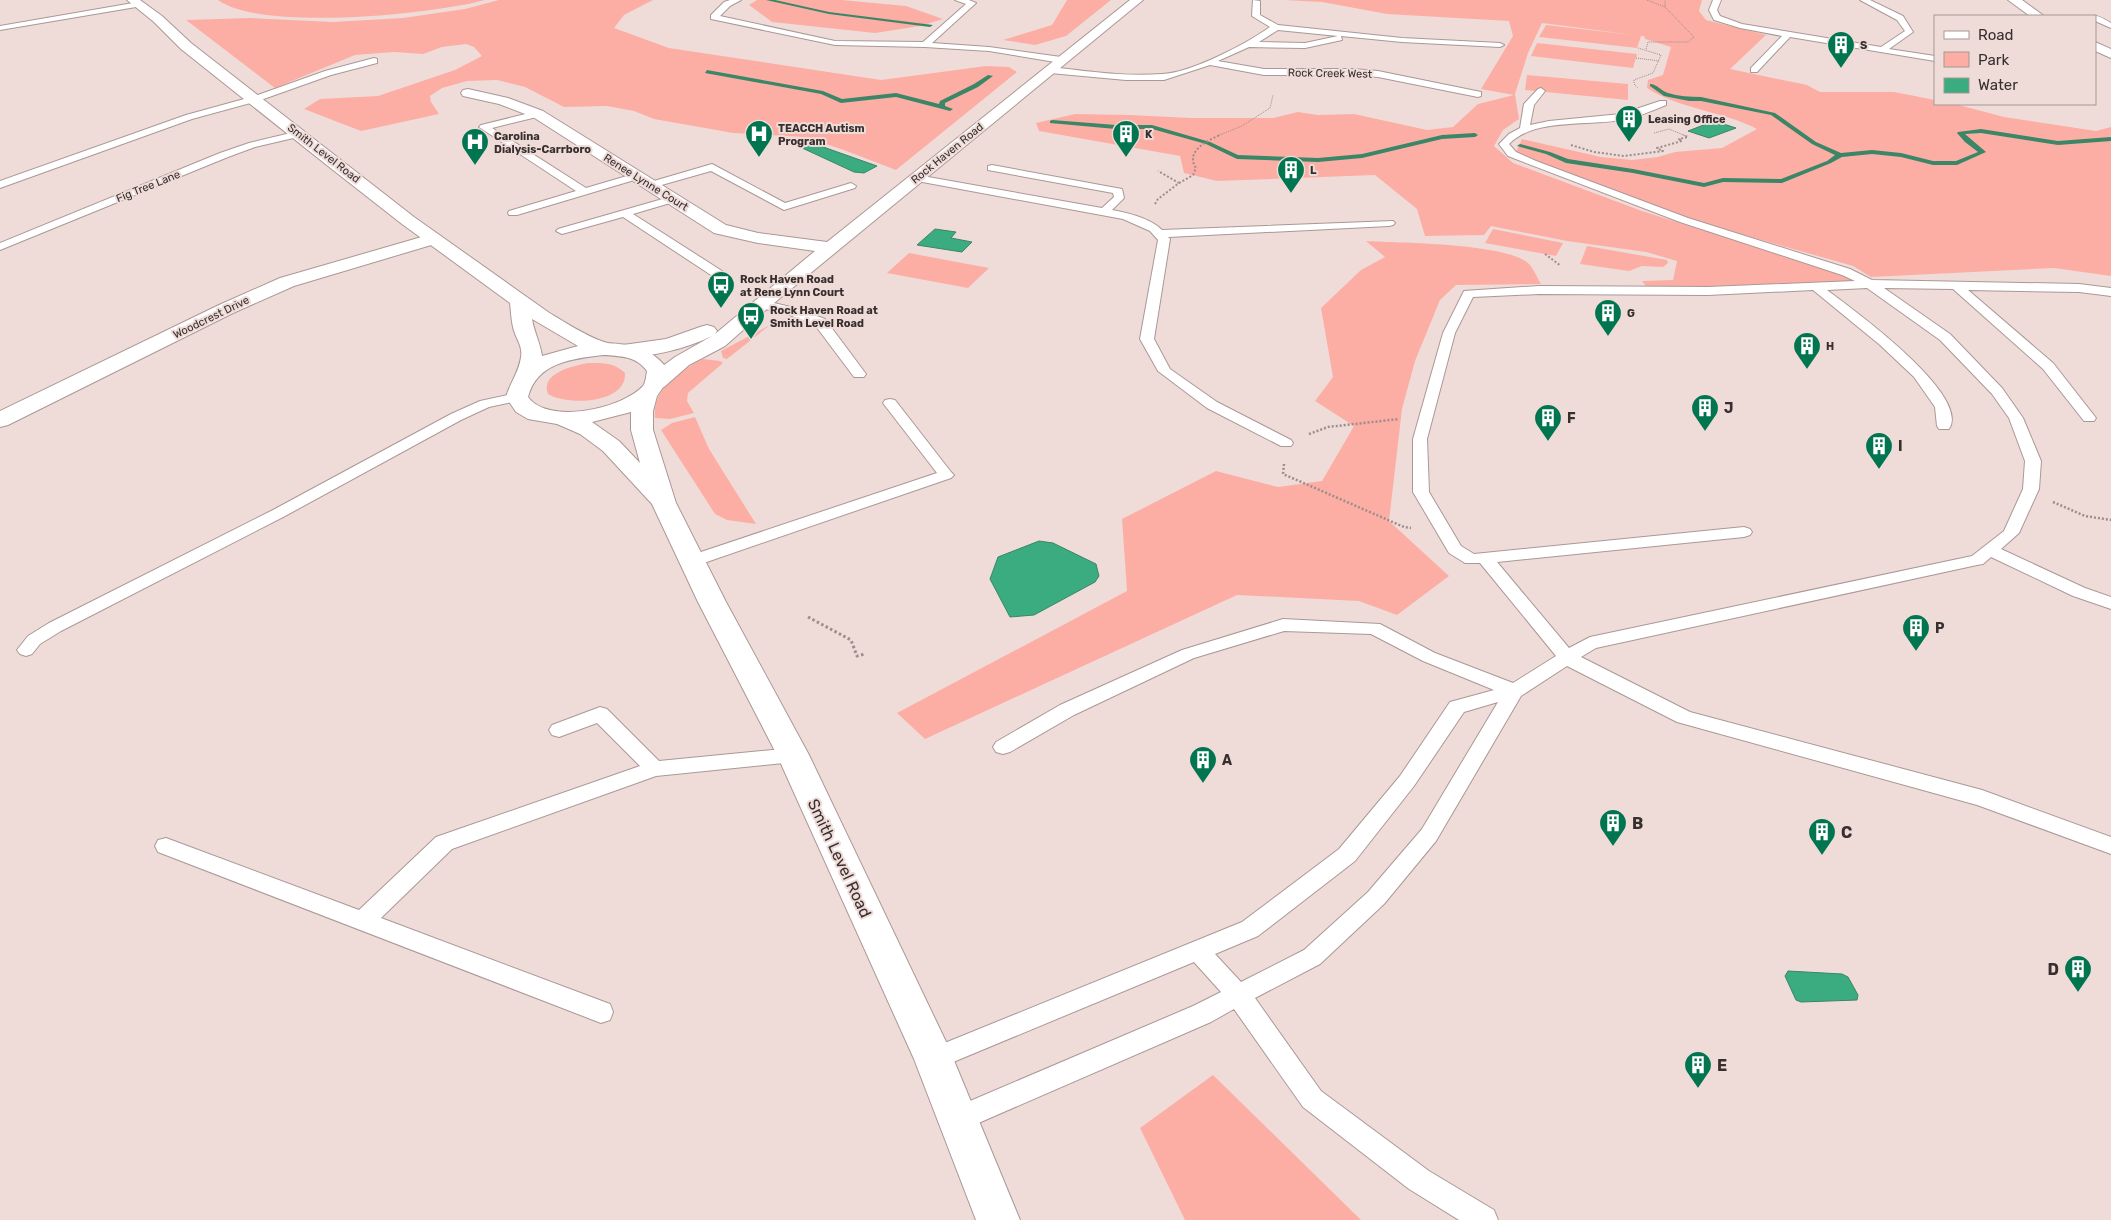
<svg xmlns="http://www.w3.org/2000/svg" width="2111" height="1220" font-family="Rubik,sans-serif">
	<style>
		.green { fill: #fdaea4 }
		.water { fill: #3bac7f; stroke: #3a8667 }
		.lines { fill: none; stroke-linecap: round; stroke-linejoin: round }
		.stream { fill: #3a8667; fill-rule: evenodd }
		.service-casing { stroke: #aa9896; stroke-width: 2 }
		.minor-casing { stroke: #aa9896; stroke-width: 2 }
		.secondary-casing { stroke: #aa9896; stroke-width: 2 }
		.path-far3 { stroke: #9b8d8b; stroke-width: 1; stroke-dasharray: 1 1; stroke-linecap: butt }
		.path-far2 { stroke: #9b8d8b; stroke-width: 2; stroke-dasharray: 2 2; stroke-linecap: butt }
		.path-far1 { stroke: #9b8d8b; stroke-width: 2.5; stroke-dasharray: 2 2; stroke-linecap: butt }
		.path { stroke: #9b8d8b; stroke-width: 3; stroke-dasharray: 2.5 2.5; stroke-linecap: butt }
		.service { fill: #fff; fill-rule: evenodd }
		.minor { fill: #fff; fill-rule: evenodd }
		.secondary { fill: #fff; fill-rule: evenodd }
		.labels { text-anchor: middle; stroke-width: 4; stroke-linejoin: round; paint-order: stroke }
		.far-poi-label { font-size: 11px; font-weight: bold; fill: #372f2e; stroke: #efdcd9; text-anchor: start }
		.far-street-label { font-size: 11px; fill: #372f2e; stroke: #efdcd9 }
		.poi-label { font-size: 14px; font-weight: bold; fill: #372f2e; stroke: #efdcd9; text-anchor: start }
		.near-poi-label { font-size: 16px; font-weight: bold; fill: #372f2e; stroke: #efdcd9; text-anchor: start }
		.near-street-label { font-size: 16px; fill: #372f2e; stroke: #efdcd9 }
	</style>
	<rect width="100%" height="100%" fill="#efdcd9"/>
	<!-- green -->
	<g class="green">
		<path d="M218,0H485C433,14 262,32 218,0Z"/>
		<polygon points="499,0 653,0 624,15 614,28 669,48 881,80 986,66 1009,67 1017,72 896,170 841,149 804,137 733,133 654,119 634,111 607,106 564,107 525,87 497,80 467,81 442,88 430,96 431,102 439,114 361,131 304,109 320,99 378,96 455,70 482,56 474,47 466,44 442,47 423,54 394,52 355,55 275,88 186,20 249,18 333,22 403,18 465,9"/>
		<polygon points="757,0 842,0 906,6 943,19 920,26 875,33 772,22 749,5"/>
		<polygon points="1067,0 1111,0 1066,36 1035,45 1003,40 1052,25"/>
		<path d="M1284,0H1702L1699,11L1706,20L1766,35L1730,69L1807,85L1820,92H1894L1935,100V104H1955L2004,117L2096,131L2111,127V276L2054,268L1871,277L1853,266L1688,219L1530,160L1516,152L1522,139L1601,157L1632,160L1658,157L1675,152L1722,148L1757,129C1723,111 1679,109 1647,88L1648,80L1663,75L1671,47L1645,39L1644,36H1641L1637,48L1539,37L1546,25L1634,35L1542,23L1528,53L1515,94L1519,119L1503,130L1494,146L1513,163L1642,211L1842,274L1856,281L1713,286H1646L1642,281L1673,280L1677,261L1646,252L1567,241L1491,226L1484,235L1425,236L1417,209L1375,175L1217,181L1184,173L1180,156L1039,131L1036,123L1075,114L1130,115L1191,118H1273L1298,112L1318,115L1354,114L1427,130L1453,127L1478,104L1514,95L1481,89L1513,36L1509,21L1387,14L1322,2Z"/>
		<polygon points="1537,43 1637,54 1633,68 1531,56"/>
		<polygon points="1527,75 1628,84 1628,100 1525,90"/>
		<polygon points="1493,229 1563,243 1556,256 1485,243"/>
		<path d="M1366,241C1398,243 1509,243 1529,264C1534,269 1537,278 1541,284L1456,285L1440,300L1415,361L1402,409L1389,521L1449,576L1397,615L1359,601L1237,595L925,739L897,713L1127,591L1122,519L1216,471L1278,487L1322,481L1354,426L1315,401L1333,377L1321,308L1361,270L1385,257Z"/>
		<polygon points="1587,246 1667,260 1668,263 1663,267 1642,266 1629,271 1580,264"/>
		<polygon points="909,253 989,268 968,288 887,273"/>
		<polygon points="770,325 727,359 723,358 721,351"/>
		<path d="M703,359L720,361L723,363L688,393L687,401L694,413L670,419L655,418C652,389 679,371 703,359Z"/>
		<path d="M588,363C602,363 614,362 625,373C627,404 567,406 548,394C540,373 573,366 588,363Z"/>
		<polygon points="695,417 709,449 756,524 727,520 715,514 661,430 672,423"/>
		<polygon points="1213,1075 1361,1220 1185,1220 1140,1128"/>
	</g>
	<!-- water -->
	<g class="water">
		<polygon points="1714,121 1736,128 1709,138 1688,131"/>
		<polygon points="808,143 812,143 877,166 864,173 854,172 800,147 801,144"/>
		<polygon points="935,229 956,232 951,238 972,242 962,252 917,245"/>
		<polygon points="1039,541 1053,543 1096,564 1099,576 1095,582 1034,615 1010,617 990,579 998,557"/>
		<polygon points="1788,971 1842,974 1848,977 1858,995 1857,1000 1801,1002 1796,1000 1785,976"/>
	</g>
	<g class="lines">
		<!-- stream -->
		<g class="stream">
			<polygon points="766,0 775,0 829,12 933,25 930,27 829,14"/>
			<polygon points="707,70 823,91 842,99 896,93 939,104 940,101 974,84 988,75 993,76 978,87 945,103 945,106 953,109 950,111 896,97 841,103 821,94 705,73"/>
			<path d="M1650,84C1657,84 1661,91 1668,93C1678,96 1690,97 1701,97L1775,113L1816,142L1841,153L1872,150L1901,153L1933,161H1956L1978,152L1965,142L1957,133L1958,132L1981,129L2058,141L2111,137V141L2058,145L1981,133L1965,134L1986,152L1957,165H1933L1901,157L1872,154L1842,157L1831,163L1782,183L1723,182L1704,187L1633,173L1566,163L1546,154L1517,146L1520,144L1550,152L1568,159L1633,169L1704,183L1723,178L1781,179L1827,161L1835,155L1812,144L1771,115L1701,101H1689L1664,96L1650,86Z"/>
			<polygon points="1052,120 1116,125 1152,125 1210,142 1238,155 1318,158 1362,154 1442,135 1475,133 1478,135 1475,137 1442,139 1362,158 1318,162 1237,159 1206,144 1152,129 1116,129 1050,123 1050,121"/>
		</g>
		<defs>
			<g id="service">
				<polygon points="730,0 741,0 730,6 720,16 835,41 923,42 966,4 955,0 969,0 976,3 932,43 989,47 1061,57 1065,60 1061,63 989,51 925,47 835,45 711,19 711,15 724,2"/>
				<path d="M1253,0L1260,1V15L1278,25L1402,38L1500,43L1504,45L1500,47L1402,42L1341,36L1342,40L1305,48L1249,47L1218,61L1264,69H1353L1378,71L1481,92V96L1478,97L1378,77L1353,75H1264L1210,65L1164,80H1126L1050,73L1046,70L1050,67C1087,71 1124,77 1162,74C1191,73 1246,44 1270,27L1252,16ZM1278,30L1338,36L1305,43L1259,42Z"/>
				<polygon points="1713,0 1721,0 1717,10 1720,16 1742,24 1881,47 1905,31 1897,20 1860,0 1870,0 1903,16 1913,32 1889,49 1935,56 1935,61 1790,37 1757,72 1751,72 1751,68 1782,36 1740,28 1714,20 1709,10"/>
				<polygon points="139,2 142,2 142,6 0,30 0,26"/>
				<path d="M2093,16C2099,15 2105,20 2111,23V28L2095,21V16Z"/>
				<polygon points="374,58 377,59 377,63 331,75 258,101 192,119 0,188 0,181 186,115 255,96 325,71"/>
				<path d="M1541,88L1545,91L1534,105L1530,125L1549,121L1621,114L1660,101H1666V105C1652,111 1637,117 1622,120C1588,126 1534,118 1509,144L1516,152L1536,161L1688,218L1850,269L1872,280L2079,284L2111,288V296L2079,292L1968,290L2053,363L2096,418L2094,421H2084L2043,369L1953,289L1884,288L1950,334L2002,388L2023,418L2041,461L2039,489L2019,533L2001,549L2085,588L2111,597V609L2073,596L1991,557L1983,564L1977,565L1596,648L1581,657L1690,712L1982,790L2111,837V854L1977,805L1677,722L1567,666L1521,696L1436,841L1384,904L1320,964L1255,998L1321,1091L1429,1171L1494,1210L1498,1220H1459L1409,1189L1303,1107L1234,1009L1211,1022L967,1128L958,1131L949,1128L945,1119L949,1110L1193,1006L1221,992L1194,962L934,1070L925,1067L922,1059L925,1051L1242,922L1339,849L1400,776L1450,702L1494,690L1423,661L1371,634L1284,631L1194,658L1074,715L1010,752L1003,754L996,752L993,747L996,742L1060,705L1182,650L1283,619L1380,624L1435,653L1513,683L1556,656L1480,563H1465L1449,553L1413,492V439L1443,333L1464,291L1539,286L1708,287L1855,281L1842,275L1680,222L1508,156L1499,144L1509,134L1520,128L1524,104L1538,89ZM1867,288L1940,340L1992,394L2009,418L2025,461L2023,489L2004,531L1972,556L1590,637L1569,648L1497,562L1744,537L1750,535L1752,532L1750,529L1744,527L1474,554L1461,546L1429,492L1427,439L1455,333L1473,297L1539,294L1708,295L1813,290L1880,345L1914,377L1935,407L1937,426L1939,429H1949C1972,395 1851,308 1827,290ZM1498,702L1422,829L1368,892L1304,950L1241,982L1215,954L1258,936L1355,861L1414,786L1464,712Z"/>
				<polygon points="538,111 543,114 541,116 492,128 586,188 637,173 642,176 641,178 517,215 509,215 508,213 509,211 576,191 479,127 481,125"/>
				<polygon points="299,131 304,134 302,136 255,147 228,157 0,250 0,243 220,153 249,143"/>
				<polygon points="712,164 785,203 851,183 856,186 855,188 784,210 711,171 651,188 646,185 647,183"/>
				<path d="M992,165L1122,189L1124,198L1112,210C1129,213 1150,218 1162,230L1393,221L1395,223L1393,225L1389,226L1168,237L1170,239L1154,339L1170,369L1217,402L1291,440L1293,443L1291,446H1281L1207,408L1158,371L1140,339L1158,240L1150,231L1123,219L917,181L912,178L917,175L1102,208L1114,197L1113,193L988,170V166Z"/>
				<polygon points="673,196 677,197 678,199 677,201 633,214 722,271 724,274 722,277 714,277 623,217 562,234 556,231 558,229"/>
				<polygon points="761,300 795,308 825,319 866,374 864,377 854,377 815,325 787,314 757,307 755,304 757,301"/>
				<polygon points="517,393 522,394 524,397 522,400 489,407 461,420 285,516 61,631 40,644 32,654 26,656 20,654 17,650 28,636 49,623 273,510 451,414 480,401"/>
				<polygon points="890,399 895,400 951,472 954,475 951,478 698,565 686,565 684,561 686,557 937,473 883,403 885,400"/>
				<polygon points="600,707 607,709 659,761 793,748 800,750 803,755 800,760 793,762 656,776 452,849 381,918 610,1004 613,1012 610,1020 601,1023 158,852 155,846 158,840 166,838 359,910 436,837 640,766 597,723 559,737 552,735 549,730 552,725"/>
			</g>
			<g id="minor">
				<path d="M1130,0H1143L768,308L725,346L689,365L664,387L656,388L648,387L645,382L648,377L675,357L712,336C687,348 644,361 616,354L613,350L616,346L666,339L700,327L707,325L714,327L717,331L715,334L815,251L758,243L714,233L533,117L499,104L463,96L461,93L463,90L468,89L508,98L543,111L726,225L758,233L827,242Z"/>
				<polygon points="2008,0 2022,0 2044,16 2030,16"/>
				<polygon points="2095,42 2111,49 2111,58 2095,51"/>
				<polygon points="432,234 438,235 441,239 438,243 294,286 233,313 8,425 0,427 0,411 219,305 280,278"/>
			</g>
			<path id="secondary" d="M127,0H140L162,16L191,43L414,217L548,312C566,323 584,335 604,342C609,344 614,343 619,344C641,346 656,353 669,371L666,383L657,396L653,411V430L676,503L726,602L809,755L948,1046L1020,1220H976L914,1059L777,755L698,602L652,504L603,451L580,434L557,424L528,419L516,412L506,397C510,383 519,372 521,357C523,345 515,338 513,327C511,319 511,311 510,303L402,224L328,166L181,49L154,22ZM532,319L578,346L542,356C540,342 534,332 532,319ZM603,355C620,356 636,356 647,371C646,376 646,382 643,386C622,409 548,425 528,397C537,362 572,359 603,355ZM631,412V430L640,463L619,441L592,422Z"/>
		</defs>
		<!-- service casing -->
		<use href="#service" class="service-casing"/>
		<!-- minor casing -->
		<use href="#minor" class="minor-casing"/>
		<!-- secondary casing -->
		<use href="#secondary" class="secondary-casing"/>
		<!-- path-far3 -->
		<g class="path-far3">
			<polyline points="1647,0 1665,7"/>
			<polyline points="1638,48 1661,55 1653,73 1634,80 1634,84 1638,88"/>
			<polyline points="1646,49 1648,42 1688,42 1694,37 1665,7 1665,0"/>
			<polyline points="1636,58 1659,61"/>
			<polyline points="1654,133 1669,129 1686,136"/>
			<polyline points="1217,136 1242,126 1270,108 1273,95"/>
		</g>
		<!-- path-far2 -->
		<g class="path-far2">
			<polyline points="1571,145 1594,152 1624,156 1663,151 1657,148 1682,141 1679,139 1688,137 1683,135"/>
			<path d="M1179,183L1193,175L1196,168C1185,152 1206,141 1220,135"/>
			<polyline points="1155,204 1158,199 1179,183 1158,171"/>
			<polyline points="1545,254 1561,266"/>
		</g>
		<!-- path-far1 -->
		<g class="path-far1">
			<polyline points="1309,434 1328,427 1399,419"/>
			<polyline points="1284,464 1283,474 1404,527 1411,528"/>
			<polyline points="2053,502 2085,516 2111,520"/>
		</g>
		<!-- path -->
		<polyline class="path" points="808,617 851,640 857,656 865,654"/>
		<!-- service -->
		<use href="#service" class="service"/>
		<!-- minor -->
		<use href="#minor" class="minor"/>
		<!-- secondary -->
		<use href="#secondary" class="secondary"/>
	</g>
	<!-- icons -->
	<defs>
		<symbol id="building-pin" viewBox="-11 -11 22 30"><path d="M0 17L-7.5 6A9.5 9.5 0 1 1 7.5 6Z" fill="#007550" stroke="#efdcd9"/><path d="M-4-6H4V6H1V3H-1V6H-4ZM-2.5-4.3h1.7v1.8h-1.7ZM.8-4.3h1.7v1.8H.8ZM-2.5-1h1.7V.8h-1.7ZM.8-1h1.7V.8H.8Z" fill="#fff"/></symbol>
		<symbol id="hospital-pin" viewBox="-11 -11 22 30"><path d="M0 17L-7.5 6A9.5 9.5 0 1 1 7.5 6Z" fill="#007550" stroke="#efdcd9"/><path d="M-5-5h3v3.5h4V-5h3V5h-3V1.5h-4V5h-3Z" fill="#fff"/></symbol>
		<symbol id="bus-pin" viewBox="-11 -11 22 30"><path d="M0 17L-7.5 6A9.5 9.5 0 1 1 7.5 6Z" fill="#007550" stroke="#efdcd9"/><path d="M-5-6H5V4H4V6H2V4H-2V6H-4V4H-5ZM-3.5-4V0h7V-4ZM-3.5 1.2v1.5H-2V1.2ZM2 1.2v1.5H3.5V1.2Z" fill="#fff"/></symbol>
	</defs>
	<g fill-rule="evenodd">
		<use href="#building-pin" x="1825" y="29" width="32" height="43"/>
		<use href="#building-pin" x="1613" y="103" width="32" height="43"/>
		<use href="#hospital-pin" x="743" y="118" width="32" height="43"/>
		<use href="#building-pin" x="1110" y="118" width="32" height="43"/>
		<use href="#hospital-pin" x="459" y="126" width="32" height="43"/>
		<use href="#building-pin" x="1275" y="154" width="32" height="43"/>
		<use href="#bus-pin" x="705" y="269" width="32" height="43"/>
		<use href="#building-pin" x="1592" y="297" width="32" height="43"/>
		<use href="#bus-pin" x="735" y="300" width="32" height="43"/>
		<use href="#building-pin" x="1791" y="330" width="32" height="43"/>
		<use href="#building-pin" x="1689" y="392" width="32" height="43"/>
		<use href="#building-pin" x="1532" y="402" width="32" height="43"/>
		<use href="#building-pin" x="1863" y="430" width="32" height="43"/>
		<use href="#building-pin" x="1900" y="612" width="32" height="43"/>
		<use href="#building-pin" x="1187" y="744" width="32" height="43"/>
		<use href="#building-pin" x="1597" y="807" width="32" height="43"/>
		<use href="#building-pin" x="1806" y="816" width="32" height="43"/>
		<use href="#building-pin" x="2062" y="953" width="32" height="43"/>
		<use href="#building-pin" x="1682" y="1049" width="32" height="43"/>
	</g>
	<g class="labels">
		<!-- far-poi labels -->
		<g class="far-poi-label">
			<text x="1860" y="49">S</text>
			<text x="1648" y="123">Leasing Office</text>
			<text x="778" y="132">TEACCH Autism<tspan x="778" dy="13">Program</tspan></text>
			<text x="1145" y="138">K</text>
			<text x="494" y="140">Carolina<tspan x="494" dy="13">Dialysis-Carrboro</tspan></text>
			<text x="1310" y="174">L</text>
			<text x="740" y="283">Rock Haven Road<tspan x="740" dy="13">at Rene Lynn Court</tspan></text>
			<text x="770" y="314">Rock Haven Road at<tspan x="770" dy="13">Smith Level Road</tspan></text>
			<text x="1627" y="317">G</text>
			<text x="1826" y="350">H</text>
		</g>
		<!-- far-street labels -->
		<g class="far-street-label">
			<text transform="translate(1330 73) rotate(1)" y="4">Rock Creek West</text>
			<text transform="translate(324 153) rotate(38)" y="4">Smith Level Road</text>
			<text transform="translate(947 153) rotate(-39)" y="4">Rock Haven Road</text>
			<text transform="translate(646 182) rotate(32)" y="4">Renee Lynne Court</text>
			<text transform="translate(148 186) rotate(-22)" y="4">Fig Tree Lane</text>
			<text transform="translate(211 317) rotate(-26)" y="4">Woodcrest Drive</text>
		</g>
		<!-- poi labels -->
		<g class="poi-label">
			<text x="1724" y="413">J</text>
			<text x="1567" y="423">F</text>
			<text x="1898" y="451">I</text>
			<text x="1935" y="633">P</text>
			<text x="1222" y="765">A</text>
		</g>
		<!-- near-poi labels -->
		<g class="near-poi-label">
			<text x="1632" y="829">B</text>
			<text x="1841" y="838">C</text>
			<text x="2059" y="975" text-anchor="end">D</text>
			<text x="1717" y="1071">E</text>
		</g>
		<!-- near-street labels -->
		<g class="near-street-label">
			<text transform="translate(840 858) rotate(65)" y="6">Smith Level Road</text>
		</g>
	</g>
	<!-- legend -->
	<rect x="1934" y="15" width="162" height="90" fill="#efdcd9" stroke="#a59795"/>
	<rect x="1944" y="31" width="25" height="8" fill="#ffffff" stroke="#a59795"/>
	<text x="1978" y="40" font-size="15" fill="#372f2e">Road</text>
	<rect x="1944" y="52" width="25" height="15" fill="#fdaea4" stroke="#a59795"/>
	<text x="1978" y="65" font-size="15" fill="#372f2e">Park</text>
	<rect x="1944" y="78" width="25" height="15" fill="#3bac7f" stroke="#a59795"/>
	<text x="1978" y="90" font-size="15" fill="#372f2e">Water</text>
</svg>
